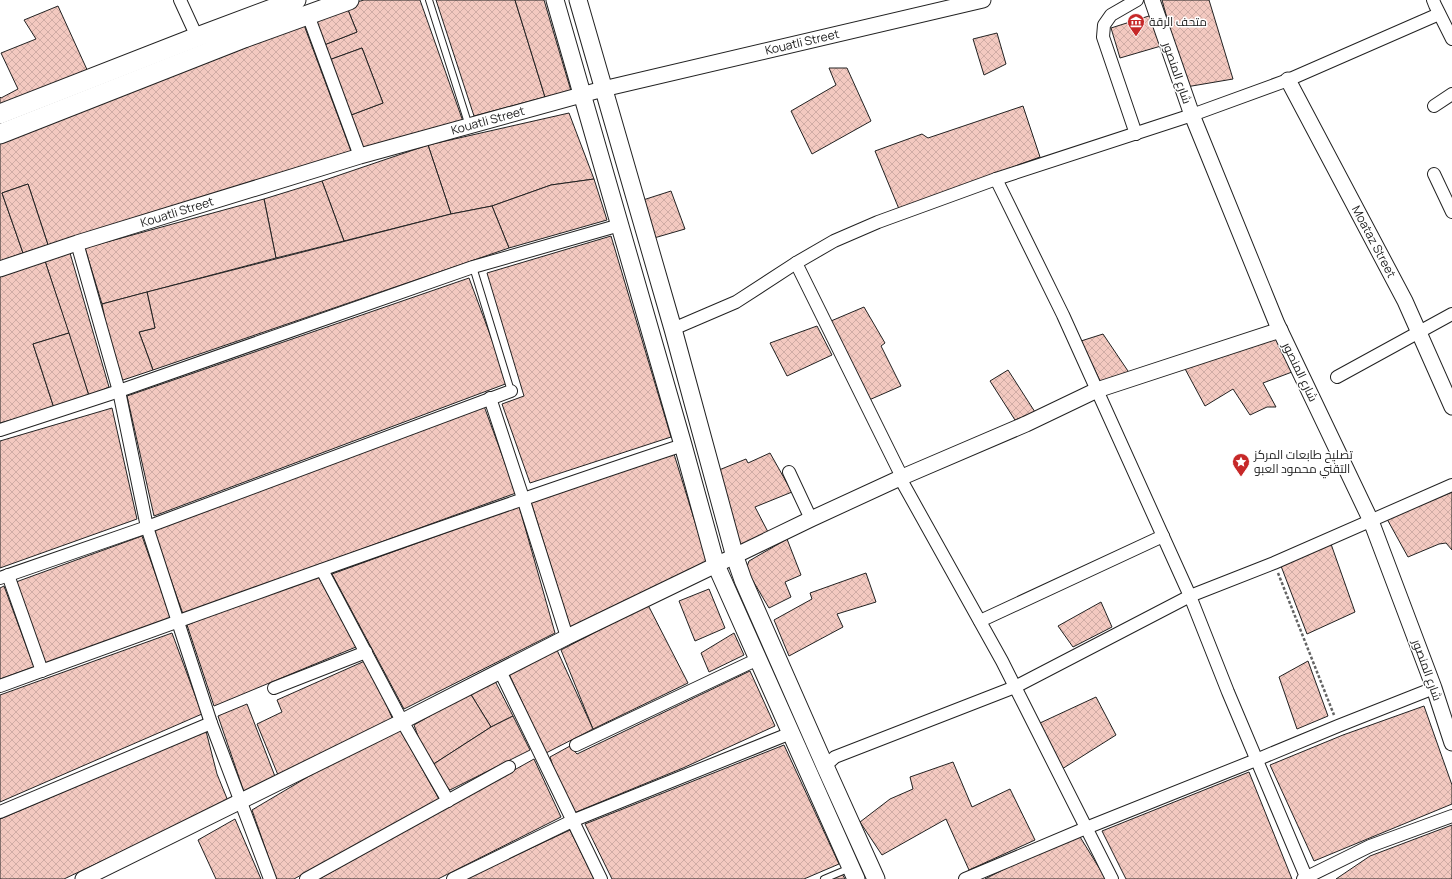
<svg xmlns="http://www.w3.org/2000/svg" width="1452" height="879" font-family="Manrope,Cairo,sans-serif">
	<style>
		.building { fill: url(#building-cross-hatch); stroke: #222 }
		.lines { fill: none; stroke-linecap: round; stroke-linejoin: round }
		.service-casing { stroke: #222; stroke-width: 8 }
		.minor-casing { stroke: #222; stroke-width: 14 }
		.tertiary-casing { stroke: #222; stroke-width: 17 }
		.secondary-casing { stroke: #222; stroke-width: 19 }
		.primary-casing { stroke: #222; stroke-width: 21 }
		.path { stroke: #646464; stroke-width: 2.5; stroke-dasharray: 3 2; stroke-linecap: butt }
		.service { stroke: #fff; stroke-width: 6 }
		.minor { stroke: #fff; stroke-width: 12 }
		.tertiary { stroke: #fff; stroke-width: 15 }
		.secondary { stroke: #fff; stroke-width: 17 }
		.primary { stroke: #fff; stroke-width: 19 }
		.labels { text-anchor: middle; stroke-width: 3; stroke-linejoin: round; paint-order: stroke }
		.poi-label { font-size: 12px; fill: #222; stroke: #fff; text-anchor: start }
		.street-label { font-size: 12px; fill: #222; stroke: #fff }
	</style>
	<defs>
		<pattern id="building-cross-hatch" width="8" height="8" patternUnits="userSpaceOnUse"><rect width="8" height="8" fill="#f3c9c0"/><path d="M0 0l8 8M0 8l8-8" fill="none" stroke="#d0aca5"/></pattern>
	</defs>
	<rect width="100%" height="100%" fill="#fff"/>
	<!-- building -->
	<g class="building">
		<polygon points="364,0 420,0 465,127 365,154 351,115 383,103 362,48 329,60 324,45 357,32 346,5"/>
		<polygon points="436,0 515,0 545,97 474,116"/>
		<polygon points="515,0 544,0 571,91 545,97"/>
		<polygon points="1162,0 1209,0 1233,79 1186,87"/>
		<polygon points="346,5 357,32 324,45 313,19"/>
		<polygon points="58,6 89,74 0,108 0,97 1,98 18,89 1,53 36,39 24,20"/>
		<polygon points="1152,15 1161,46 1120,58 1111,28"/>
		<polygon points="304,25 351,151 48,245 28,184 2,193 23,253 0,261 0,143"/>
		<polygon points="997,33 1006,64 984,75 973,39"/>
		<polygon points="362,48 383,103 351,115 329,60"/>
		<polygon points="829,68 847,68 871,121 812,154 791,111 836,85"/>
		<polygon points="1023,106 1040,157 899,209 875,151 922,134 928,138"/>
		<polygon points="569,113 594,179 551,185 492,206 451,214 428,145"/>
		<polygon points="428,145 451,214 344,241 322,181"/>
		<polygon points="594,179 607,220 509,248 492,206 551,185"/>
		<polygon points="322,181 344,241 276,258 264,199"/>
		<polygon points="28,184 48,245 23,253 2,193"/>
		<polygon points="671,191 685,229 654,238 643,200"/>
		<polygon points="264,199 276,258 102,304 85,248"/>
		<polygon points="492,206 509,248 153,370 139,332 155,328 147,292 451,214"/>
		<polygon points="611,236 671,437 530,483 502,404 524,396 487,273"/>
		<polygon points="70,253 109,387 89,396 45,261"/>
		<polygon points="45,261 69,333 33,344 54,408 0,423 0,277"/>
		<polygon points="469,278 508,383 154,516 127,396"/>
		<polygon points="147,292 155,328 139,332 153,370 117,382 102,304"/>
		<polygon points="864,307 885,343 881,346 901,386 869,400 831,321"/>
		<polygon points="817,326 832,355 787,376 770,343"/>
		<polygon points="69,333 89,396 54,408 33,344"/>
		<polygon points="1103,334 1130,374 1100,381 1081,341"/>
		<polygon points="1277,338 1292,372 1263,383 1276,407 1267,407 1250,415 1233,389 1205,406 1184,367"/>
		<polygon points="1008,370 1035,412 1015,420 990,381"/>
		<polygon points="484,406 516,493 183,614 152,527"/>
		<polygon points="112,408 137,519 0,568 0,441"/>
		<polygon points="770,453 792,492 755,507 768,532 741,548 719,470 746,459 748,463"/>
		<polygon points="674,454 707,561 570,627 531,502"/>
		<polygon points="1452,492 1452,550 1446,543 1439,544 1408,557 1387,519"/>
		<polygon points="519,506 555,633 404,709 332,574"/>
		<polygon points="142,536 171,618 45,664 16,582"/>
		<polygon points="787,539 801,575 785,582 791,597 769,608 746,569 749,561"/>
		<polygon points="1331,544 1355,612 1307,634 1281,566"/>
		<polygon points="316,572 356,647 214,706 187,625"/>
		<polygon points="866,573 876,602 837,614 843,627 789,656 774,620 812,599 810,593"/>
		<polygon points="4,586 34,667 0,679 0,588"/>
		<polygon points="709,589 725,628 695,641 679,601"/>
		<polygon points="1101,602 1112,627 1073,647 1058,626"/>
		<polygon points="648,605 688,683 593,729 561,650"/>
		<polygon points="172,633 202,714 0,802 0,695"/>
		<polygon points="734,633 744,655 709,672 701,653"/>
		<polygon points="557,650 593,729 546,753 509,674"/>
		<polygon points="367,660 393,720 278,775 257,724 282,712 277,700"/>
		<polygon points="1308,661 1328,716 1297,729 1279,677"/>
		<polygon points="750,671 775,726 683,768 569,815 550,757 570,746 577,754"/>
		<polygon points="495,681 513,716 491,727 470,693"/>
		<polygon points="470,693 491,727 429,767 414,725"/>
		<polygon points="1096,697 1116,735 1062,769 1040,723"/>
		<polygon points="247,704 276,779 245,795 218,716"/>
		<polygon points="1424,706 1452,785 1452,804 1314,861 1270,765 1343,735"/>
		<polygon points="513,716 530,750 450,790 429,767 491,727"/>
		<polygon points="397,724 439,799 294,879 276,879 252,810"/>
		<polygon points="206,731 217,774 228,801 64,879 0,879 0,819"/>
		<polygon points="784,745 839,864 804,879 612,879 585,824"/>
		<polygon points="534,759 561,817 438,879 319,879"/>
		<polygon points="953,762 972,807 1010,789 1035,840 969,870 946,819 882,855 860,822 890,799 913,789 910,777"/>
		<polygon points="1249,772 1292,879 1126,879 1102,831"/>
		<polygon points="235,819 261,879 216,879 198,840"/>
		<polygon points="1452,825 1452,879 1336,879 1370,856"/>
		<polygon points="570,830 594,879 466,879 478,873"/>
		<polygon points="1077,832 1106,879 985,879"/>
		<polygon points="841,872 845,879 825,879"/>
	</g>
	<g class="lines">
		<defs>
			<g id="service">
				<polyline points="429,0 469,126"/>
				<polyline points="473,267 511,391"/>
				<polyline points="824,879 850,868"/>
			</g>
			<g id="minor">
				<polyline points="180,0 197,37"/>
				<polyline points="1433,0 1435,5 1452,39"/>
				<polyline points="308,15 360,156"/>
				<polyline points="1434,106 1452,94"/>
				<polyline points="1136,134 1103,37 1104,25 1111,15 1137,0"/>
				<polyline points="1434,174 1452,212"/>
				<polyline points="996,179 1063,315 1190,596 1228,692 1307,879"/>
				<polyline points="77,243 119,391 147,527 211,723 270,879"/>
				<polyline points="796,263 899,471 900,478 1002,661 1112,879"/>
				<polyline points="673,329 736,302 796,263 834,241 878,222 996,179 1192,115 1288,80 1439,14"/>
				<polyline points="1337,377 1452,314"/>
				<polyline points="490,398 523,498 567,637"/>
				<polyline points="0,430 119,391 473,267 620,225"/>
				<polyline points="789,472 811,519"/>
				<polyline points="322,570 402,721 448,801"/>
				<polyline points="8,575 42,671"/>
				<polyline points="0,578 147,527 511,391"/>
				<polyline points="980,621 1163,536"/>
				<polyline points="500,671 601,879"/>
				<path d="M0,686C227,603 454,521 683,445"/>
				<polyline points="274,688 366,652"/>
				<polyline points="576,745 758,659"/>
				<polyline points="825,766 835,757 1015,687 1190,596 1274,563 1452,485"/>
				<polyline points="0,812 211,723"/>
				<polyline points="306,879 509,767"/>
				<polyline points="453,879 572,821 791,733"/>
				<polyline points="965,879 1086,828 1256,760 1338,726 1434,688"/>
				<polyline points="1303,879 1370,846 1452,816"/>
			</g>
			<g id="tertiary">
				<polyline points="1152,0 1192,115 1277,324 1371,521 1434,688 1452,743"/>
				<path id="s1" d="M1288,80L1405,301L1452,407"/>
				<path id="s2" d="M0,269L77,243L360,156L603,89L983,0"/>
				<polyline points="83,879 397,724 567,637 811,519 900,478 1026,424 1097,390 1280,330"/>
			</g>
			<g id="secondary">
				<polyline points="555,0 683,445 716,565 856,879"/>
				<polyline points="578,0 673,329 735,557 743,580 825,766 876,879"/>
			</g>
			<g id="primary">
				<polyline points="0,114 197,37 296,0"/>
				<polyline points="0,134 244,38 349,0"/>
			</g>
		</defs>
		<!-- service casing -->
		<use href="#service" class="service-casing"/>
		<!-- minor casing -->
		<use href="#minor" class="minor-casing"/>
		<!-- tertiary casing -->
		<use href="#tertiary" class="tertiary-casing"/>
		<!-- secondary casing -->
		<use href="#secondary" class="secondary-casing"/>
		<!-- primary casing -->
		<use href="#primary" class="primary-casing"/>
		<!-- path -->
		<polyline class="path" points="1278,573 1334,715"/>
		<!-- service -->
		<use href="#service" class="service"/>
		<!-- minor -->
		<use href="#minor" class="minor"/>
		<!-- tertiary -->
		<use href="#tertiary" class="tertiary"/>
		<!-- secondary -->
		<use href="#secondary" class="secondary"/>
		<!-- primary -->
		<use href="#primary" class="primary"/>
	</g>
	<!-- icons -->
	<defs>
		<symbol id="museum-pin" viewBox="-11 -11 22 30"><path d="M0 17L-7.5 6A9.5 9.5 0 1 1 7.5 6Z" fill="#c62828" stroke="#fff"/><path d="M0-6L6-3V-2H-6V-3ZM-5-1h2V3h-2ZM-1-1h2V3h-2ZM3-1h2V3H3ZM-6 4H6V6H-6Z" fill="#fff"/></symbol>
		<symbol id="sight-pin" viewBox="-11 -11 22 30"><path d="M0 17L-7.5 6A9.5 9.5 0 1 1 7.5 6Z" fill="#c62828" stroke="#fff"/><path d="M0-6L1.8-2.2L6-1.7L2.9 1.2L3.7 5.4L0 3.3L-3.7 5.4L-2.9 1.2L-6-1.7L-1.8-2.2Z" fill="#fff"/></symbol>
	</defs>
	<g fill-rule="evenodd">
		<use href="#museum-pin" x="1126" y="12" width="20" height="27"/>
		<use href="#sight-pin" x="1231" y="452" width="20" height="27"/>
	</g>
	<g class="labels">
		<!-- poi labels -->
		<g class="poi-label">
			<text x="1149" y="26">متحف الرقة</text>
			<text x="1254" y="459">تصليح طابعات المركز<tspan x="1254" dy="14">التقني محمود العبو</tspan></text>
		</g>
		<!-- street labels -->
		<g class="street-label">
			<text dy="4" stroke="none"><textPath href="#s2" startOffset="834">Kouatli Street</textPath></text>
			<text transform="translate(1177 73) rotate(71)" y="4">شارع المنصور</text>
			<text dy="4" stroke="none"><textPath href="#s2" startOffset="510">Kouatli Street</textPath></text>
			<text dy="4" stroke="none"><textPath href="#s2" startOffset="186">Kouatli Street</textPath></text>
			<text dy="4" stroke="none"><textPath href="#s1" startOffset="183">Moataz Street</textPath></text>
			<text transform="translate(1300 372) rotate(64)" y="4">شارع المنصور</text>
			<text transform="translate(1427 670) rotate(70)" y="4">شارع المنصور</text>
		</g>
	</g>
</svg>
